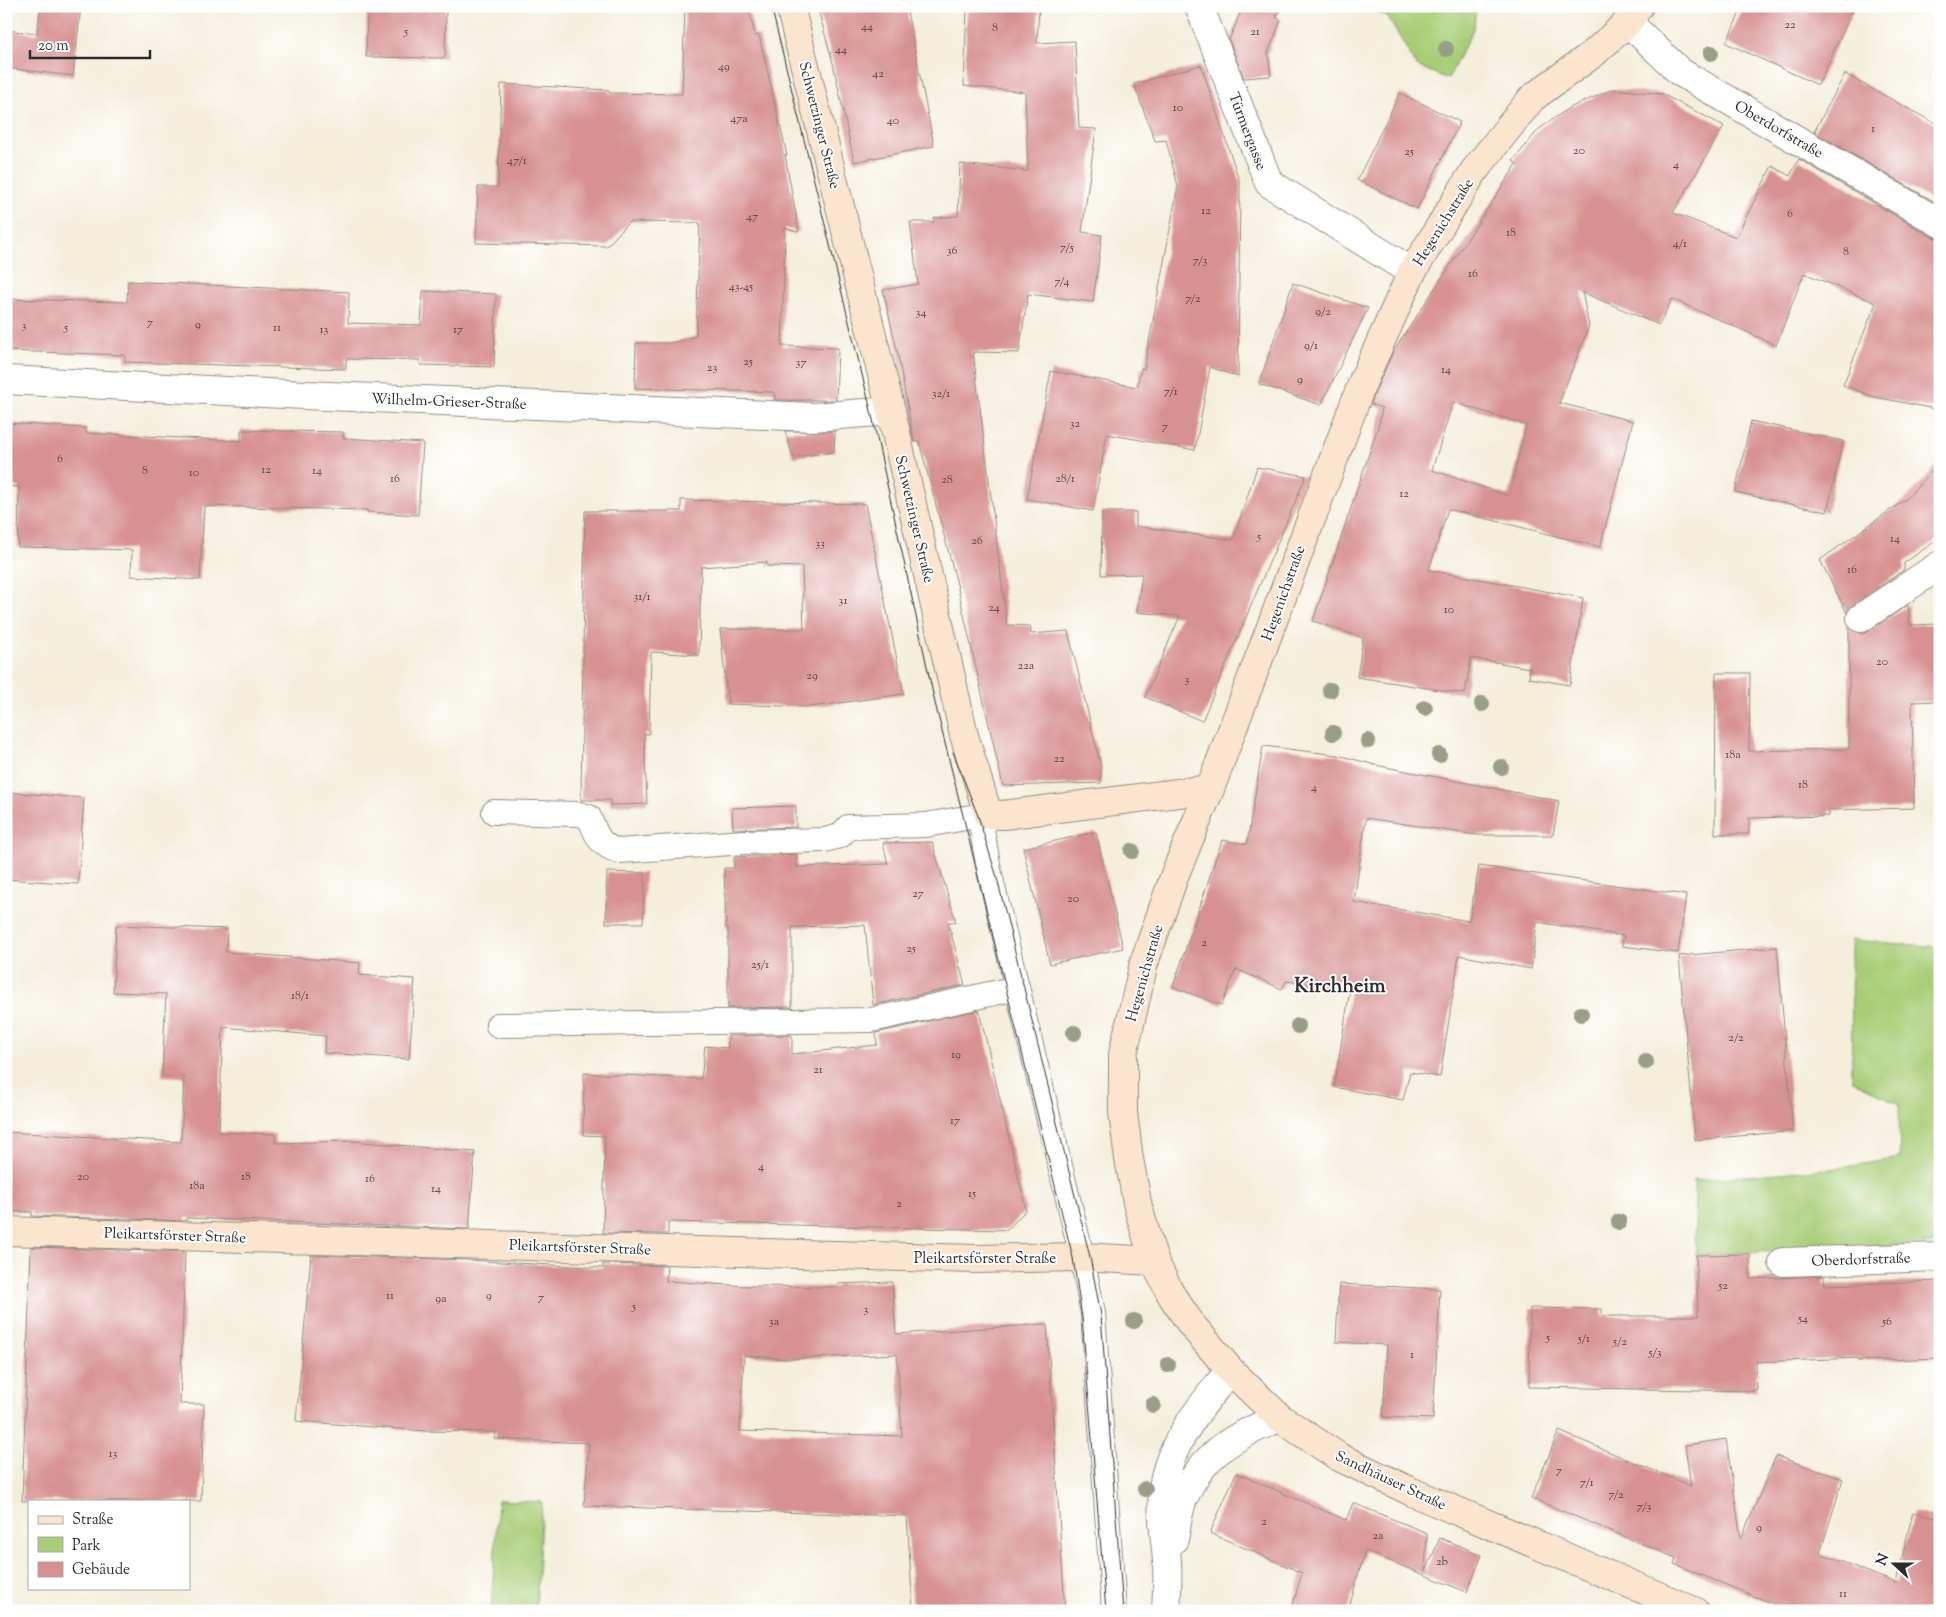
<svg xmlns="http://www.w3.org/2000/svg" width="1946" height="1617" font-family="'Sorts Mill Goudy',serif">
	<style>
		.green { fill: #a7cd76; stroke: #697c50 }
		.building { fill: #d79190; fill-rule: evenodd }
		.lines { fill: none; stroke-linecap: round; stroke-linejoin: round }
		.lane-casing { stroke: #908c83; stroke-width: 26 }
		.street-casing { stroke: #908c83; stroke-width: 30 }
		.secondary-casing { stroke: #908c83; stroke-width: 30 }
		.lane { stroke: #fff; stroke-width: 24 }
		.street { stroke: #fff; stroke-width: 28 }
		.secondary { stroke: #fbe5cf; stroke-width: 28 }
		.tram { stroke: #2b2b2b; stroke-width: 1 }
		.tree { fill: #9a9e87 }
		.labels { text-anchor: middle; stroke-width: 4; stroke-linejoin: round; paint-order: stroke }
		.number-label { font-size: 12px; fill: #564444 }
		.street-label { font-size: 15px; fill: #2b2b2b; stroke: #fff }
		.district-label { font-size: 20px; font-weight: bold; fill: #2b2b2b; stroke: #fff }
	</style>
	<rect width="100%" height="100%" fill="#fff"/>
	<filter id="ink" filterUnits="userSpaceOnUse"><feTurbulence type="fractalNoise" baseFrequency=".02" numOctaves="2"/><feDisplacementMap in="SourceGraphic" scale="10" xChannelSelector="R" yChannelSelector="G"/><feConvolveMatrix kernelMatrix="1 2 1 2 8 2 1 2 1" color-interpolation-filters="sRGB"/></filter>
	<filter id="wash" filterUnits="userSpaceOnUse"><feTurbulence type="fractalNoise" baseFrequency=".0096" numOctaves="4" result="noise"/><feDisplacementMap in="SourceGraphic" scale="20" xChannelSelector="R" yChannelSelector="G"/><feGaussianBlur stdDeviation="1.12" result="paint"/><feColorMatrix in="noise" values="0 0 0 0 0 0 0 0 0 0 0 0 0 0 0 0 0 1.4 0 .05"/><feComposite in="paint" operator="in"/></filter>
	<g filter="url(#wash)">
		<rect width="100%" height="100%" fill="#f4eedb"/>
		<!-- green -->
		<g class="green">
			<polygon points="1362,6 1476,6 1474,27 1448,79 1417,66 1387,16"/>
			<polygon points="1851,940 1940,947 1940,1243 1696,1255 1694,1180 1840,1168 1900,1158 1899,1104 1852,1080"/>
			<polygon points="498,1500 542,1502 536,1611 491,1611"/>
		</g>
		<g id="blocks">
			<!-- building -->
			<g class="building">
				<polygon points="41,6 81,6 73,76 6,68 6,30 37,34"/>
				<polygon points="367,6 446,6 445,58 366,57"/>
				<polygon points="685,6 748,6 755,36 759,35 787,155 785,155 799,232 785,228 782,346 838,348 836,400 776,400 773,392 635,388 636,343 671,343 696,336 700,223 629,222 607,246 476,243 478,187 498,187 501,84 609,90 609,93 682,94"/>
				<polygon points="817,6 906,6 934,146 854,162 833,63"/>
				<polygon points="967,6 1039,6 1037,43 1075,41 1079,128 1096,129 1082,232 1102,235 1093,302 1028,294 1019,353 973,352 1007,625 1030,626 1031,634 1068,631 1101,766 1101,783 1003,786 956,580 919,441 914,442 897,350 883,290 918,284 910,222 934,222 934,218 958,216 960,164 1028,171 1025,92 964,86"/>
				<polygon points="1243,6 1282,6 1276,17 1281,20 1268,53 1271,76 1244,78 1229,40"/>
				<polygon points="1743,6 1855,6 1818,85 1726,43"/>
				<polygon points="1201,65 1240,183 1238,377 1210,367 1195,450 1107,434 1093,511 1027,499 1051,371 1137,387 1141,368 1144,369 1178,186 1166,140 1155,141 1134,84"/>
				<polygon points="1845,74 1940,126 1940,205 1814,132"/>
				<path d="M1613,89L1662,94L1724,126L1673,213L1736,237L1772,166L1790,176L1799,159L1932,237L1940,239V410L1871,396L1843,385L1876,303L1804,273L1776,345L1672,299L1659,325L1582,292L1589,326L1559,403L1633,421L1600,547L1448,509L1429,570L1583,598L1570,685L1529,678L1530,668L1471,658L1465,694L1357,677L1363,638L1313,621L1379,424L1382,408L1371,404L1377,387L1393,352L1517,164L1513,161L1539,129L1569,108ZM1453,402L1526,425L1509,496L1432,470Z"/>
				<polygon points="1400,93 1460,122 1417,209 1357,180"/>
				<polygon points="128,281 349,292 348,323 421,325 423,291 496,294 494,367 420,365 420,360 346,359 346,369 221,365 125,362 125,355 6,351 6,299 127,302"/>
				<polygon points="1293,283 1368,308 1321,405 1259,384"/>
				<polygon points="1751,421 1843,441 1827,512 1735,492"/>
				<polygon points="6,423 86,428 86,433 241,441 241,430 343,432 343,438 423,443 418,515 367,512 367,510 204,506 200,580 131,576 132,550 18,547 19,487 6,486"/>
				<polygon points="785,431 835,431 834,452 793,457"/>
				<polygon points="1940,462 1940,538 1904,563 1904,570 1852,605 1847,613 1820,560 1906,499"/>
				<polygon points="1257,467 1306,476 1202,721 1145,697 1180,616 1137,612 1142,574 1101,575 1102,512 1136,512 1136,526 1233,540"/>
				<polygon points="681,500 865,504 904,694 810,707 728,704 720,629 804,629 802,567 767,566 767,562 701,567 699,655 651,652 649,734 644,734 647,804 610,805 610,800 581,800 585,511 681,511"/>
				<polygon points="1908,605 1910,625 1940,624 1940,701 1912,702 1914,808 1829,810 1829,816 1749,818 1749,834 1715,834 1716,673 1750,673 1749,751 1849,749 1849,628 1862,634 1869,631"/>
				<polygon points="1263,746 1338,755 1375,765 1559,801 1553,835 1476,835 1366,818 1354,902 1469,921 1479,866 1686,895 1678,953 1622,946 1624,936 1537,922 1531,969 1459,955 1440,1077 1410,1072 1403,1100 1334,1087 1350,990 1286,981 1282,989 1236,969 1222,1005 1173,987 1222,840 1247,844"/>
				<polygon points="6,792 84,798 78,884 6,879"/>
				<polygon points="796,806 796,827 733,829 732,808"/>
				<polygon points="1096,832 1123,948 1050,964 1023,848"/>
				<polygon points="932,842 956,922 948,922 965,985 873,1005 865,925 792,927 792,1007 728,1008 728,928 726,928 724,868 734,868 734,857 797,854 797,867 888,864 883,843"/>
				<polygon points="607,872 645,873 643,923 606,923"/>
				<polygon points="116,925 227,929 226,952 360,963 359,975 415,979 409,1059 324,1053 326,1036 223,1027 219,1132 275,1134 275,1143 352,1141 475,1152 469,1229 186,1218 186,1221 32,1216 32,1212 6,1211 6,1132 181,1142 184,1077 162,1076 166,994 113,992"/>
				<polygon points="1777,947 1793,1131 1695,1140 1679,956"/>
				<polygon points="979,1010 1026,1210 1007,1230 668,1222 668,1234 603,1233 605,1136 583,1135 584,1073 701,1079 705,1046 728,1048 728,1036 792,1035 792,1054 877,1045 876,1033"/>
				<polygon points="31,1247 185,1252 180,1404 204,1404 201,1501 22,1501"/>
				<polygon points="1750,1254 1750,1279 1824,1276 1825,1285 1940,1281 1940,1358 1858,1361 1858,1358 1756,1362 1757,1391 1529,1387 1530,1308 1602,1309 1602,1316 1698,1316 1696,1255"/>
				<path d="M311,1255L466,1260L603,1268V1264L667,1266L666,1281L746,1286L837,1287V1284L892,1282L896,1334L1047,1324L1065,1611H913L907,1516L584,1506L589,1443L494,1439L496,1432L425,1431L296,1421ZM897,1354L902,1436L740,1431L744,1355L787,1359Z"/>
				<polygon points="1339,1284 1440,1289 1433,1419 1383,1417 1387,1345 1336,1342"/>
				<polygon points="1559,1431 1691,1486 1685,1445 1726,1439 1741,1539 1776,1456 1843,1479 1820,1553 1896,1583 1913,1512 1940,1518 1940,1611 1791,1611 1674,1564 1676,1558 1531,1498"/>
				<polygon points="1236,1473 1346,1520 1353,1503 1427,1533 1425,1573 1440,1538 1482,1555 1467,1592 1365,1551 1348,1611 1291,1611 1302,1573 1210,1533"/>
			</g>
		</g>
	</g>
	<g filter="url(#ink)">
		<use href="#blocks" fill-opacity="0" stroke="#908c83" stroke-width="1"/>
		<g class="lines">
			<defs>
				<g id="lane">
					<path d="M494,812L579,814L589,817C597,835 598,845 619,851L744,842L825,840L840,836L848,827L926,825L988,814"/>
					<polyline points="988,814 982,830 990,875 1082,1257 1093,1313 1114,1611"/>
					<polyline points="498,1025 871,1020 1017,988"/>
				</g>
				<g id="street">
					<polyline points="1199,6 1269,183 1412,272"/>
					<polyline points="1628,22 1680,72 1940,223"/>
					<polyline points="6,380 305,395 813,417 891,411"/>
					<polyline points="1861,618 1940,565"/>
					<polyline points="1783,1262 1940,1257"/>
					<path d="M1174,1539C1177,1525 1178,1510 1184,1497C1203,1453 1237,1434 1280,1418"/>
					<path d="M1166,1611C1167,1594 1168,1577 1167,1561C1165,1534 1159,1504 1165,1477C1174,1436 1205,1402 1230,1370"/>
				</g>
				<g id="secondary">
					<polyline points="790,6 891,411 964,735 988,814 1003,815 1210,789"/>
					<polyline points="1639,6 1628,22 1594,53 1532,98 1474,171 1412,272 1363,381 1210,789 1175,874 1144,963 1123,1054 1123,1113 1129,1159 1138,1207 1154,1261 1172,1296 1191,1324 1230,1370 1280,1418 1339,1457 1412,1492 1694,1611"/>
					<polyline points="6,1231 975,1259 1082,1257 1154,1261"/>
				</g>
			</defs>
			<!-- lane casing -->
			<use href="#lane" class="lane-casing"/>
			<!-- street casing -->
			<use href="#street" class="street-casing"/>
			<!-- secondary casing -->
			<use href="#secondary" class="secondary-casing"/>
			<!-- lane -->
			<use href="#lane" class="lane"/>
			<!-- street -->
			<use href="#street" class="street"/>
			<!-- secondary -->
			<use href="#secondary" class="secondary"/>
			<!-- tram -->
			<g class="tram">
				<polyline points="771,6 871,411 935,703 1073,1258 1082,1317 1106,1611"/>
				<polyline points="953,752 978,816 996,874 1090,1257 1101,1315 1123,1611"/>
			</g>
		</g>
		<!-- trees -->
		<g class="tree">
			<circle cx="1446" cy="49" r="8"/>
			<circle cx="1711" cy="53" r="8"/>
			<circle cx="1330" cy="690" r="8"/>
			<circle cx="1482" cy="704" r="8"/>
			<circle cx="1425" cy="708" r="8"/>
			<circle cx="1333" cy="733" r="8"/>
			<circle cx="1368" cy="741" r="8"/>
			<circle cx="1439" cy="755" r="8"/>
			<circle cx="1501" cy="767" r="8"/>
			<circle cx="1132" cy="851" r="8"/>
			<circle cx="1581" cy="1014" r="8"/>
			<circle cx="1298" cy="1026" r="8"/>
			<circle cx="1074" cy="1033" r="8"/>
			<circle cx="1646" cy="1062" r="8"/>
			<circle cx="1619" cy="1222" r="8"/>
			<circle cx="1134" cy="1321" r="8"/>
			<circle cx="1168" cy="1365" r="8"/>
			<circle cx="1153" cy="1405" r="8"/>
			<circle cx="1145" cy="1489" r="8"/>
		</g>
	</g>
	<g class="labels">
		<!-- number labels -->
		<g class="number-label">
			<text x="1790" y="28">22</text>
			<text x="867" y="30">44</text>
			<text x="995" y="31">8</text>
			<text x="406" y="35">5</text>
			<text x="1255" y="35">21</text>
			<text x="841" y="53">44</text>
			<text x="724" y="70">49</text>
			<text x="878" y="77">42</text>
			<text x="1178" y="111">10</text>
			<text x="739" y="122">47a</text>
			<text x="893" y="124">40</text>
			<text x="1873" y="132">1</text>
			<text x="1579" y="154">20</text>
			<text x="1409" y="155">25</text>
			<text x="517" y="164">47/1</text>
			<text x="1676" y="168">4</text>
			<text x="1206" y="214">12</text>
			<text x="1790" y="217">6</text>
			<text x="752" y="220">47</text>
			<text x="1511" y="236">18</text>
			<text x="1680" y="247">4/1</text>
			<text x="1067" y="251">7/5</text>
			<text x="952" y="254">36</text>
			<text x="1846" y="255">8</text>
			<text x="1200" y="264">7/3</text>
			<text x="1473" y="277">16</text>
			<text x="1062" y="285">7/4</text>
			<text x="741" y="290">43-45</text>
			<text x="1193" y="302">7/2</text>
			<text x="1323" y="315">9/2</text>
			<text x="921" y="316">34</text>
			<text x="150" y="326">7</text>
			<text x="198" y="328">9</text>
			<text x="24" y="329">3</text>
			<text x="66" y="331">5</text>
			<text x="277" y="331">11</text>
			<text x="324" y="333">13</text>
			<text x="458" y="333">17</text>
			<text x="1311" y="349">9/1</text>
			<text x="748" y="365">25</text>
			<text x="801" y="366">37</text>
			<text x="712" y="371">23</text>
			<text x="1446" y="373">14</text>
			<text x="1300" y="383">9</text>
			<text x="1171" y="395">7/1</text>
			<text x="941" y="397">32/1</text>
			<text x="1075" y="427">32</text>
			<text x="1165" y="430">7</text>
			<text x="60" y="462">6</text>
			<text x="266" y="473">12</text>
			<text x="145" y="474">8</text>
			<text x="317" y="474">14</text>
			<text x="194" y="476">10</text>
			<text x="395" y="482">16</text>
			<text x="1065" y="482">28/1</text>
			<text x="947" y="483">28</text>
			<text x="1404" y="497">12</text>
			<text x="1259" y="540">5</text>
			<text x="1895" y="542">14</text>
			<text x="977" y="544">26</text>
			<text x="820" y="547">33</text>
			<text x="1852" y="573">16</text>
			<text x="642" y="600">31/1</text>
			<text x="843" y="604">31</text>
			<text x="994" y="611">24</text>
			<text x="1449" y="613">10</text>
			<text x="1882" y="665">20</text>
			<text x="1026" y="669">22a</text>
			<text x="812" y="679">29</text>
			<text x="1187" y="683">3</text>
			<text x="1733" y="758">18a</text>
			<text x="1059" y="762">22</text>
			<text x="1803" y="788">18</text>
			<text x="1314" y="791">4</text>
			<text x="918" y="897">27</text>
			<text x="1073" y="902">20</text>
			<text x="1204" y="946">2</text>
			<text x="911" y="952">25</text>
			<text x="760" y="968">25/1</text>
			<text x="300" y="999">18/1</text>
			<text x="1736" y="1041">2/2</text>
			<text x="956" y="1058">19</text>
			<text x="818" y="1073">21</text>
			<text x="955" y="1124">17</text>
			<text x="761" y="1170">4</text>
			<text x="83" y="1180">20</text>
			<text x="246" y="1180">18</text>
			<text x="370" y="1182">16</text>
			<text x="197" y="1189">18a</text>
			<text x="436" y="1192">14</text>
			<text x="972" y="1197">15</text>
			<text x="899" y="1207">2</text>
			<text x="1723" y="1289">52</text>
			<text x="390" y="1299">11</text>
			<text x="489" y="1299">9</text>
			<text x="541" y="1301">7</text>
			<text x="441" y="1302">9a</text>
			<text x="634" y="1310">5</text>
			<text x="866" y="1313">3</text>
			<text x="1803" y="1322">54</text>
			<text x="774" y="1325">3a</text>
			<text x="1887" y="1325">56</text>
			<text x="1548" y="1341">5</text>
			<text x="1584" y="1342">5/1</text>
			<text x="1620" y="1345">5/2</text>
			<text x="1655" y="1356">5/3</text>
			<text x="1412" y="1358">1</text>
			<text x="113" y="1457">13</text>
			<text x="1559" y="1474">7</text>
			<text x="1587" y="1486">7/1</text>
			<text x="1616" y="1498">7/2</text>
			<text x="1644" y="1510">7/3</text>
			<text x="1264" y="1525">2</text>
			<text x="1759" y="1531">9</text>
			<text x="1378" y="1539">2a</text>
			<text x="1442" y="1565">2b</text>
			<text x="1843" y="1597">11</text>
		</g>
		<!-- street labels -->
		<g class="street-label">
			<text transform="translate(820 125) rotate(76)" y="5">Schwetzinger Straße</text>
			<text transform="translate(1779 129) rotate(30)" y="5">Oberdorfstraße</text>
			<text transform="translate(1248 131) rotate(69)" y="5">Türmergasse</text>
			<text transform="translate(1443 222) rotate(-58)" y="5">Hegenichstraße</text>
			<text transform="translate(449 401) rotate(2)" y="5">Wilhelm-Grieser-Straße</text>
			<text transform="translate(915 519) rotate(77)" y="5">Schwetzinger Straße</text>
			<text transform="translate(1283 593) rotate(-70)" y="5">Hegenichstraße</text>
			<text transform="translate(1144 973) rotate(-74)" y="5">Hegenichstraße</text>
			<text transform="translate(175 1235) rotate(2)" y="5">Pleikartsförster Straße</text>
			<text transform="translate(580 1247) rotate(2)" y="5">Pleikartsförster Straße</text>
			<text x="985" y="1263">Pleikartsförster Straße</text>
			<text transform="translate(1861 1259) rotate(-2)" y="5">Oberdorfstraße</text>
			<text transform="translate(1391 1480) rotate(25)" y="5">Sandhäuser Straße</text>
		</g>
		<!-- district labels -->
		<g class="district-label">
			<text x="1340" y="992">Kirchheim</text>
		</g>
	</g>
	<!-- margin -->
	<rect width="1946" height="1617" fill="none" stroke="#fff" stroke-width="25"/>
	<!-- legend -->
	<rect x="28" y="1500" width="162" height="90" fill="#ffffff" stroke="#aaaaaa"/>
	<rect x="38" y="1516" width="25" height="8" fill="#fbe5cf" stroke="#aaaaaa"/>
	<text x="72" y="1524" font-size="15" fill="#2b2b2b">Straße</text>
	<rect x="38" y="1537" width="25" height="15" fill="#a7cd76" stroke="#aaaaaa"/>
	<text x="72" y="1550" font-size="15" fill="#2b2b2b">Park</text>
	<rect x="38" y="1562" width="25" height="15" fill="#d79190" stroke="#aaaaaa"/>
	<text x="72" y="1574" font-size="15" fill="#2b2b2b">Gebäude</text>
	<!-- north arrow -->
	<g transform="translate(1894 1564) rotate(291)" stroke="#ffffff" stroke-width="4" paint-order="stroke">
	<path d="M0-4L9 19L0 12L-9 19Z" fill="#2b2b2b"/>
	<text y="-8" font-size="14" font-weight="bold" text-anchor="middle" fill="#2b2b2b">N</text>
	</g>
	<!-- scale -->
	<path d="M30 50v8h120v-8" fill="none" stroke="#2b2b2b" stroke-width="2.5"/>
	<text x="38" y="50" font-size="15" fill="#2b2b2b" stroke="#ffffff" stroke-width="4" paint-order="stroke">20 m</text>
</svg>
